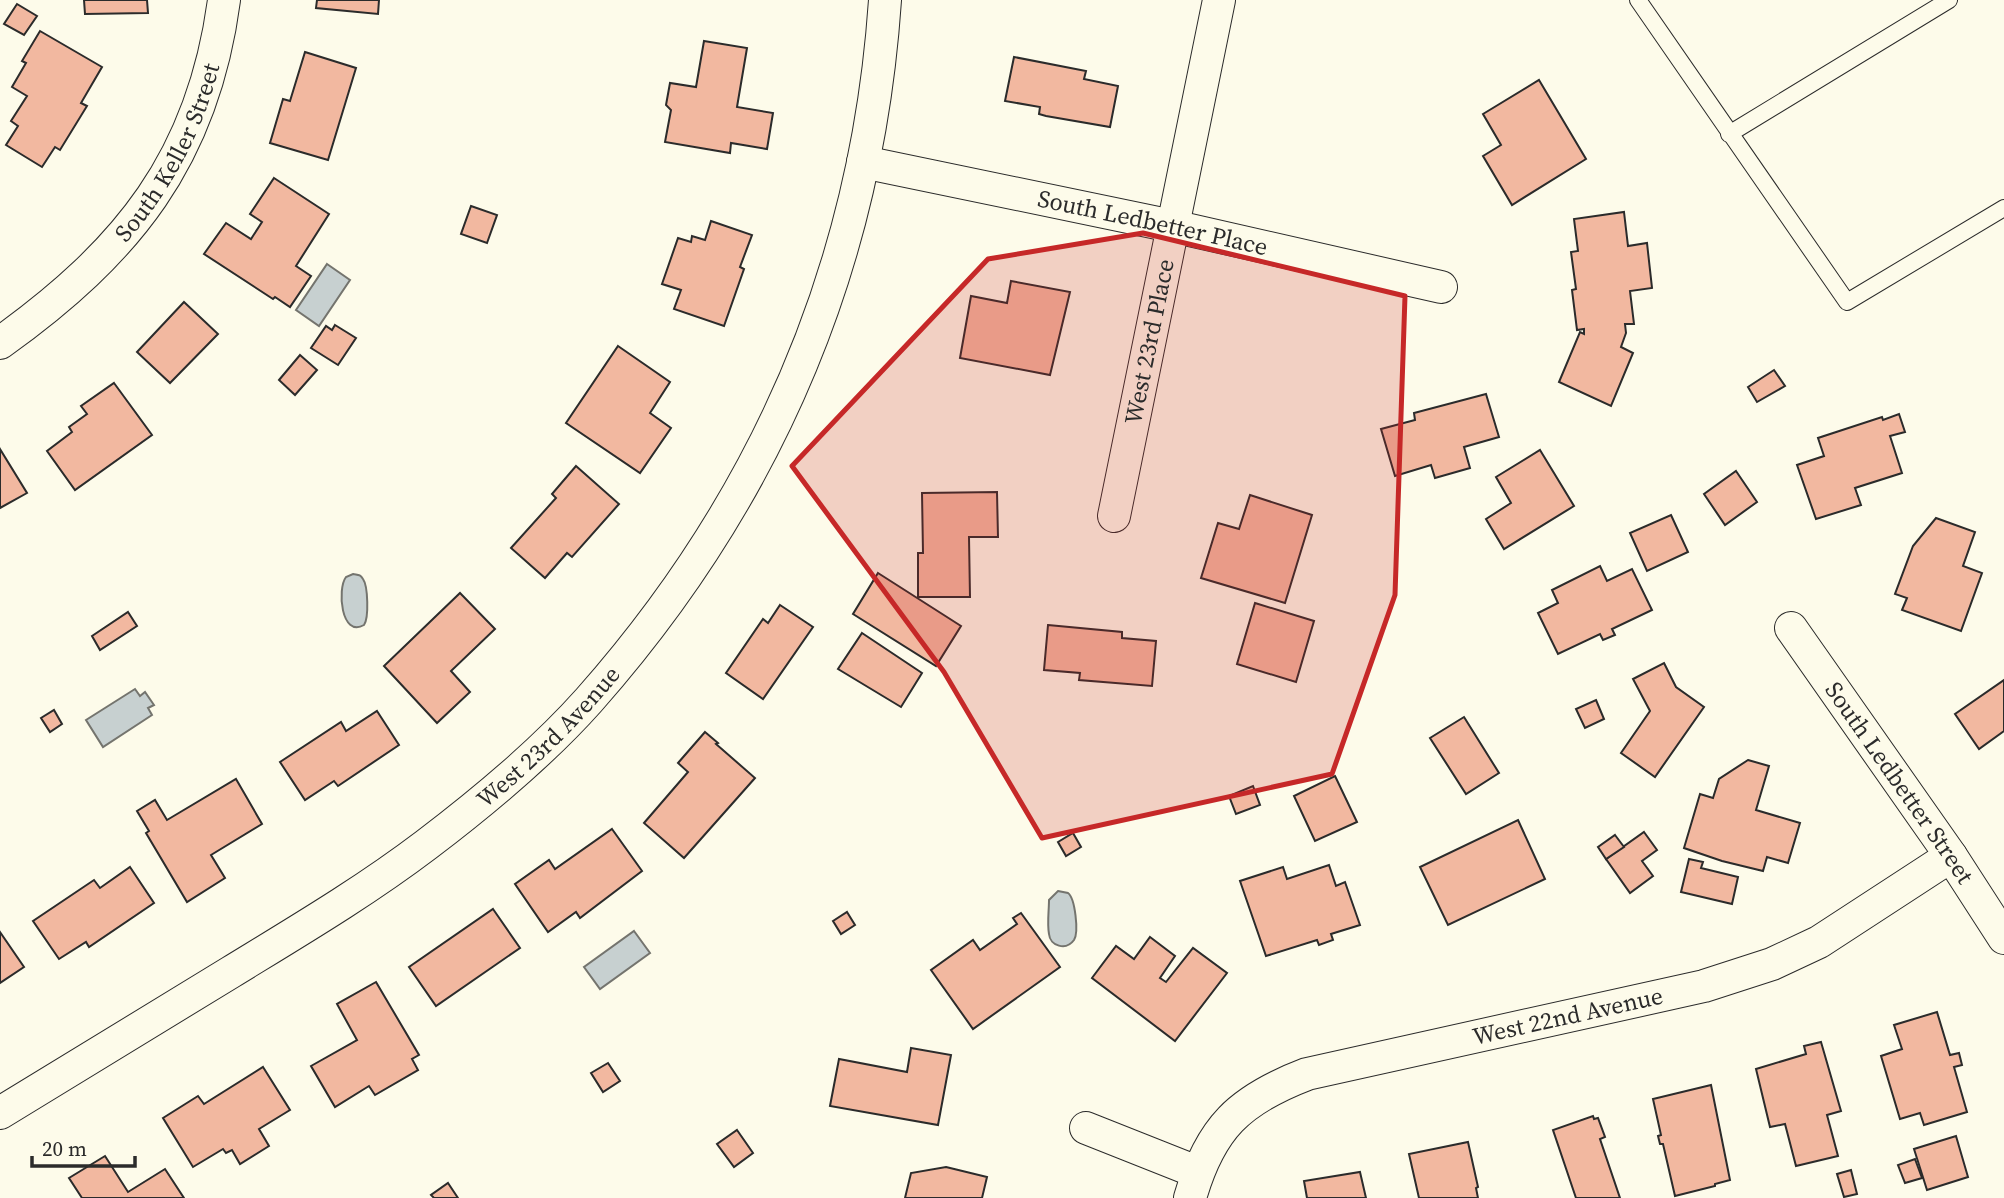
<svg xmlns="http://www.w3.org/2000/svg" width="2004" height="1198" font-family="'Source Serif 4',serif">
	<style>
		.water { fill: #c7d0d0; stroke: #74746e; stroke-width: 2 }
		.building { fill: #f2b8a0; stroke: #2b2b2b; stroke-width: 2 }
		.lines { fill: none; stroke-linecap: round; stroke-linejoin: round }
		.lane-casing { stroke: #2b2b2b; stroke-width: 18 }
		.street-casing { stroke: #2b2b2b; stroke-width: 34 }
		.lane { stroke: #fdfbea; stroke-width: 16 }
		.street { stroke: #fdfbea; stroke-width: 32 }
		.marked { fill: #c62828; fill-opacity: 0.2; stroke: #c62828; stroke-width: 5; stroke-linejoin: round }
		.labels { text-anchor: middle; stroke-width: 5; stroke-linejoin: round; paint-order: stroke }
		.street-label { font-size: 24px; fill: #2b2b2b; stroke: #fdfbea }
	</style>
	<rect width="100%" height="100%" fill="#fdfbea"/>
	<!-- water -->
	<g class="water">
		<polygon points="327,264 350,280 319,326 296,310"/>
		<path d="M353,574C358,575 360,574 363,579C368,586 369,618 364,625C341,638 337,589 346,577Z"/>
		<polygon points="135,689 140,696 145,692 154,705 148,708 152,715 103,747 86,720"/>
		<path d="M1058,891L1068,893C1075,898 1079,932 1074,940C1066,951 1050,946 1049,934C1047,923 1049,911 1049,900Z"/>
		<polygon points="634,931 650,953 600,989 584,967"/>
	</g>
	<!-- building -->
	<g class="building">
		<polygon points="84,0 147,0 148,13 85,14"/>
		<polygon points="317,0 379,0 378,14 316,8"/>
		<polygon points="17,4 37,16 24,35 4,24"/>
		<polygon points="40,31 102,67 81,103 87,106 60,150 55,147 42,167 6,145 18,126 11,121 27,96 12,87 26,63 22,61"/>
		<polygon points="704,41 747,48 737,107 773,113 767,149 731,143 730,153 665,142 671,110 666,105 670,83 696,87"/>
		<polygon points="305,52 356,68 328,160 270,143 283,99 290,101"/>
		<polygon points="1014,57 1086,71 1084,79 1118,86 1110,127 1046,116 1039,114 1040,107 1005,101"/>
		<polygon points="1539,80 1586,159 1512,205 1483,156 1501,145 1483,114"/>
		<polygon points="274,178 329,214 296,266 311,276 290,307 275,297 273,299 204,254 226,223 251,239 262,222 250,214"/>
		<polygon points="471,206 497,215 487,243 461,234"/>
		<polygon points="1624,212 1628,246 1647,243 1652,288 1630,291 1634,324 1625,324 1626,333 1621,347 1633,353 1611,406 1559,382 1580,332 1584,334 1584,329 1577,330 1572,290 1576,289 1571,252 1578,251 1574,219"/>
		<polygon points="711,221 752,235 740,267 744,269 724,326 674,309 681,290 662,284 678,238 691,242 692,236 705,240"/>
		<polygon points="1011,281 1070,292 1050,375 960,358 971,296 1007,303"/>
		<polygon points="184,302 218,334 170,383 137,352"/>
		<polygon points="335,325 356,338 338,365 311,348 326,326 332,330"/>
		<polygon points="618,346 670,382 650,413 671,428 640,473 566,423"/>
		<polygon points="300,355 317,370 295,395 279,380"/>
		<polygon points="1774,370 1785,386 1757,402 1748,387"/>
		<polygon points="114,383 152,435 75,490 47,451 72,432 69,427 87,414 81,406"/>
		<polygon points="1486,394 1499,437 1464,447 1470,468 1435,478 1431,465 1395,476 1381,429 1415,420 1414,413"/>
		<polygon points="1899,414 1905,432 1890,436 1902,473 1855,488 1861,505 1816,519 1797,465 1824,456 1818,438 1882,417 1883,420"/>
		<polygon points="0,449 27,493 0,508"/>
		<polygon points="1540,450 1574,506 1504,549 1486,519 1511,503 1496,477"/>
		<polygon points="576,466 619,504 572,557 567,553 545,578 511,548 556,498 552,494"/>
		<polygon points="1736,471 1757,502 1725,525 1704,494"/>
		<polygon points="997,492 998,537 969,537 970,597 918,597 918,553 923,553 922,493"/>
		<polygon points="1250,495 1312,515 1285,603 1201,578 1218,523 1239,529"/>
		<polygon points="1671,515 1688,552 1647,571 1630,533"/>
		<polygon points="1936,518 1975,532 1963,566 1982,573 1961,631 1902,610 1907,598 1895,594 1913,546"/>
		<polygon points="1600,566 1607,581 1632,569 1652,610 1612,629 1615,635 1603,640 1600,634 1558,654 1538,613 1558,603 1552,590"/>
		<polygon points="878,573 961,626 936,666 853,614"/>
		<polygon points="460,593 495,629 451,671 470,692 437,723 384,666"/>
		<polygon points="1255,603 1314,621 1296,682 1237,664"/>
		<polygon points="780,605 813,627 763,699 726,673 763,619 768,623"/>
		<polygon points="128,612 137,626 100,650 92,636"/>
		<polygon points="1048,625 1122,632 1122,638 1156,641 1152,686 1079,680 1080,673 1044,670"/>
		<polygon points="862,633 922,673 901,707 838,669"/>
		<polygon points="1664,663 1676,687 1704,707 1655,777 1621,753 1650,711 1633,679"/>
		<polygon points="2004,680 2004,731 1979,749 1955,714"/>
		<polygon points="1596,700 1604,719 1585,728 1576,709"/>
		<polygon points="54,710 62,724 50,732 41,718"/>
		<polygon points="377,711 399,745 338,786 334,781 305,800 280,762 341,722 346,731"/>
		<polygon points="1464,717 1499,773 1466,794 1430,738"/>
		<polygon points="705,732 718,743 716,744 755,778 684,858 644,823 688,772 678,763"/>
		<polygon points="1748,760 1769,766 1756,810 1800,823 1788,863 1767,857 1763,871 1722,861 1684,848 1700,794 1713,798 1719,779"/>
		<polygon points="1335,776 1357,822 1315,841 1294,796"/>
		<polygon points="236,779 262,824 211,855 225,878 187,902 146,833 149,831 137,811 155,800 167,820"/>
		<polygon points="1253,786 1260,805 1236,814 1229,796"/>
		<polygon points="1518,820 1545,879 1448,925 1420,867"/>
		<polygon points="612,829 642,871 580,918 576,912 548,932 515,884 549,860 555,869"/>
		<polygon points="1644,832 1657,850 1642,861 1653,876 1630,893 1606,859"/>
		<polygon points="1073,833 1081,847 1066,856 1058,842"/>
		<polygon points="1615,835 1624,847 1606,859 1598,847"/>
		<polygon points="1689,859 1703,862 1701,868 1738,877 1732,904 1681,892"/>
		<polygon points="1329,865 1336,886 1345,882 1360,925 1331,934 1333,940 1319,945 1317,940 1266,956 1240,881 1283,867 1287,879"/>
		<polygon points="130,867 154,903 89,947 86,942 59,959 33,921 94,880 100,888"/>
		<polygon points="493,909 520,948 436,1006 409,967"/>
		<polygon points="847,912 855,925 841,934 833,921"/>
		<polygon points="1021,913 1060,967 973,1029 931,970 973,940 980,950 1017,924 1013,918"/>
		<polygon points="0,932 24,967 0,983"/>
		<polygon points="1150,937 1175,956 1160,978 1166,982 1193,948 1227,973 1175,1041 1092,978 1116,946 1134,959"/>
		<polygon points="376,982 419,1055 412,1059 418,1070 375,1095 369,1086 335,1107 311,1066 357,1040 337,1004"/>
		<polygon points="1937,1012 1950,1055 1959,1053 1962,1065 1954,1067 1967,1112 1924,1125 1920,1113 1900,1119 1881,1056 1902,1049 1894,1025"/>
		<polygon points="1821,1042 1841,1111 1827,1115 1838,1156 1796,1166 1785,1124 1770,1127 1756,1069 1806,1054 1804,1046"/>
		<polygon points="911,1048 951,1055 938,1125 830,1106 839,1059 907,1072"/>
		<polygon points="608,1063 620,1081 603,1092 591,1073"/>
		<polygon points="263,1067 290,1110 259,1129 269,1146 240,1164 232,1150 226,1153 223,1149 193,1167 163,1118 198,1096 204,1104"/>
		<polygon points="1711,1085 1730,1180 1715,1184 1715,1186 1675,1196 1663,1144 1660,1144 1658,1136 1661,1135 1653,1099"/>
		<polygon points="1593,1116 1594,1119 1598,1118 1605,1137 1600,1139 1620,1198 1576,1198 1553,1130"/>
		<polygon points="737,1130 753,1153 734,1167 717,1144"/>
		<polygon points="1956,1136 1968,1177 1927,1190 1914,1149"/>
		<polygon points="1468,1142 1478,1187 1476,1188 1478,1198 1419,1198 1409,1154"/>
		<polygon points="105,1156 128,1192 165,1169 184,1198 82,1198 69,1178"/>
		<polygon points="1915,1159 1922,1178 1905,1183 1898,1165"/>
		<polygon points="946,1167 987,1177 982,1198 905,1198 911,1173"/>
		<polygon points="1851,1170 1857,1194 1844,1197 1837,1174"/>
		<polygon points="1360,1172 1366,1198 1307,1198 1304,1181"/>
		<polygon points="448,1183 458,1198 434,1198 431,1195"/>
	</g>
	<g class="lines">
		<defs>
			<g id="lane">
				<polyline points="1638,0 1847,302 2004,208"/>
				<polyline points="1729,134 1949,0"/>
			</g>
			<g id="street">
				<path id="s1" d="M863,162L1172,226L1441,287"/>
				<path id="s2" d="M0,343C127,252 203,159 224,0"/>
				<path id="s3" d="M1114,516L1219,0"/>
				<path id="s4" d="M1791,628L1951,856L2004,938"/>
				<path id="s5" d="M0,1113C77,1066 154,1019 231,972C298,931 364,892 426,845C484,801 541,754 589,700C766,500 867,267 885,0"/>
				<polyline points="1086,1128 1197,1172"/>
				<path id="s6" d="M1190,1198C1210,1128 1239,1100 1307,1074L1704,986L1772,964L1819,942L1951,856"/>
			</g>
		</defs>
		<!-- lane casing -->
		<use href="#lane" class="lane-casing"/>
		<!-- street casing -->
		<use href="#street" class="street-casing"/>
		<!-- lane -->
		<use href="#lane" class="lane"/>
		<!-- street -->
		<use href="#street" class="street"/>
	</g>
	<!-- marked area -->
	<path class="marked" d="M1143,233L1405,296L1395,595L1332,774L1042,838L944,672L792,466L988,259Z"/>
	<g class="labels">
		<!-- street labels -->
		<g class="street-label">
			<text dy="8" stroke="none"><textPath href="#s2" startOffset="259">South Keller Street</textPath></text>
			<text dy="8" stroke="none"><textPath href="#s1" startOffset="296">South Ledbetter Place</textPath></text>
			<text dy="8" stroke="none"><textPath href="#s3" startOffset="178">West 23rd Place</textPath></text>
			<text dy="8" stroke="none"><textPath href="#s5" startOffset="667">West 23rd Avenue</textPath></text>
			<text dy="8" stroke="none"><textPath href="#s4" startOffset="189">South Ledbetter Street</textPath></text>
			<text dy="8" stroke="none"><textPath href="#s6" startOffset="446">West 22nd Avenue</textPath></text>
		</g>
	</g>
	<!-- scale -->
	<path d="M32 1156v10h103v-10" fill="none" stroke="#2b2b2b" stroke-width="3.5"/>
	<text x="42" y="1156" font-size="21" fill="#2b2b2b" stroke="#fdfbea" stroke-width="5" paint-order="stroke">20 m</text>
</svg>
